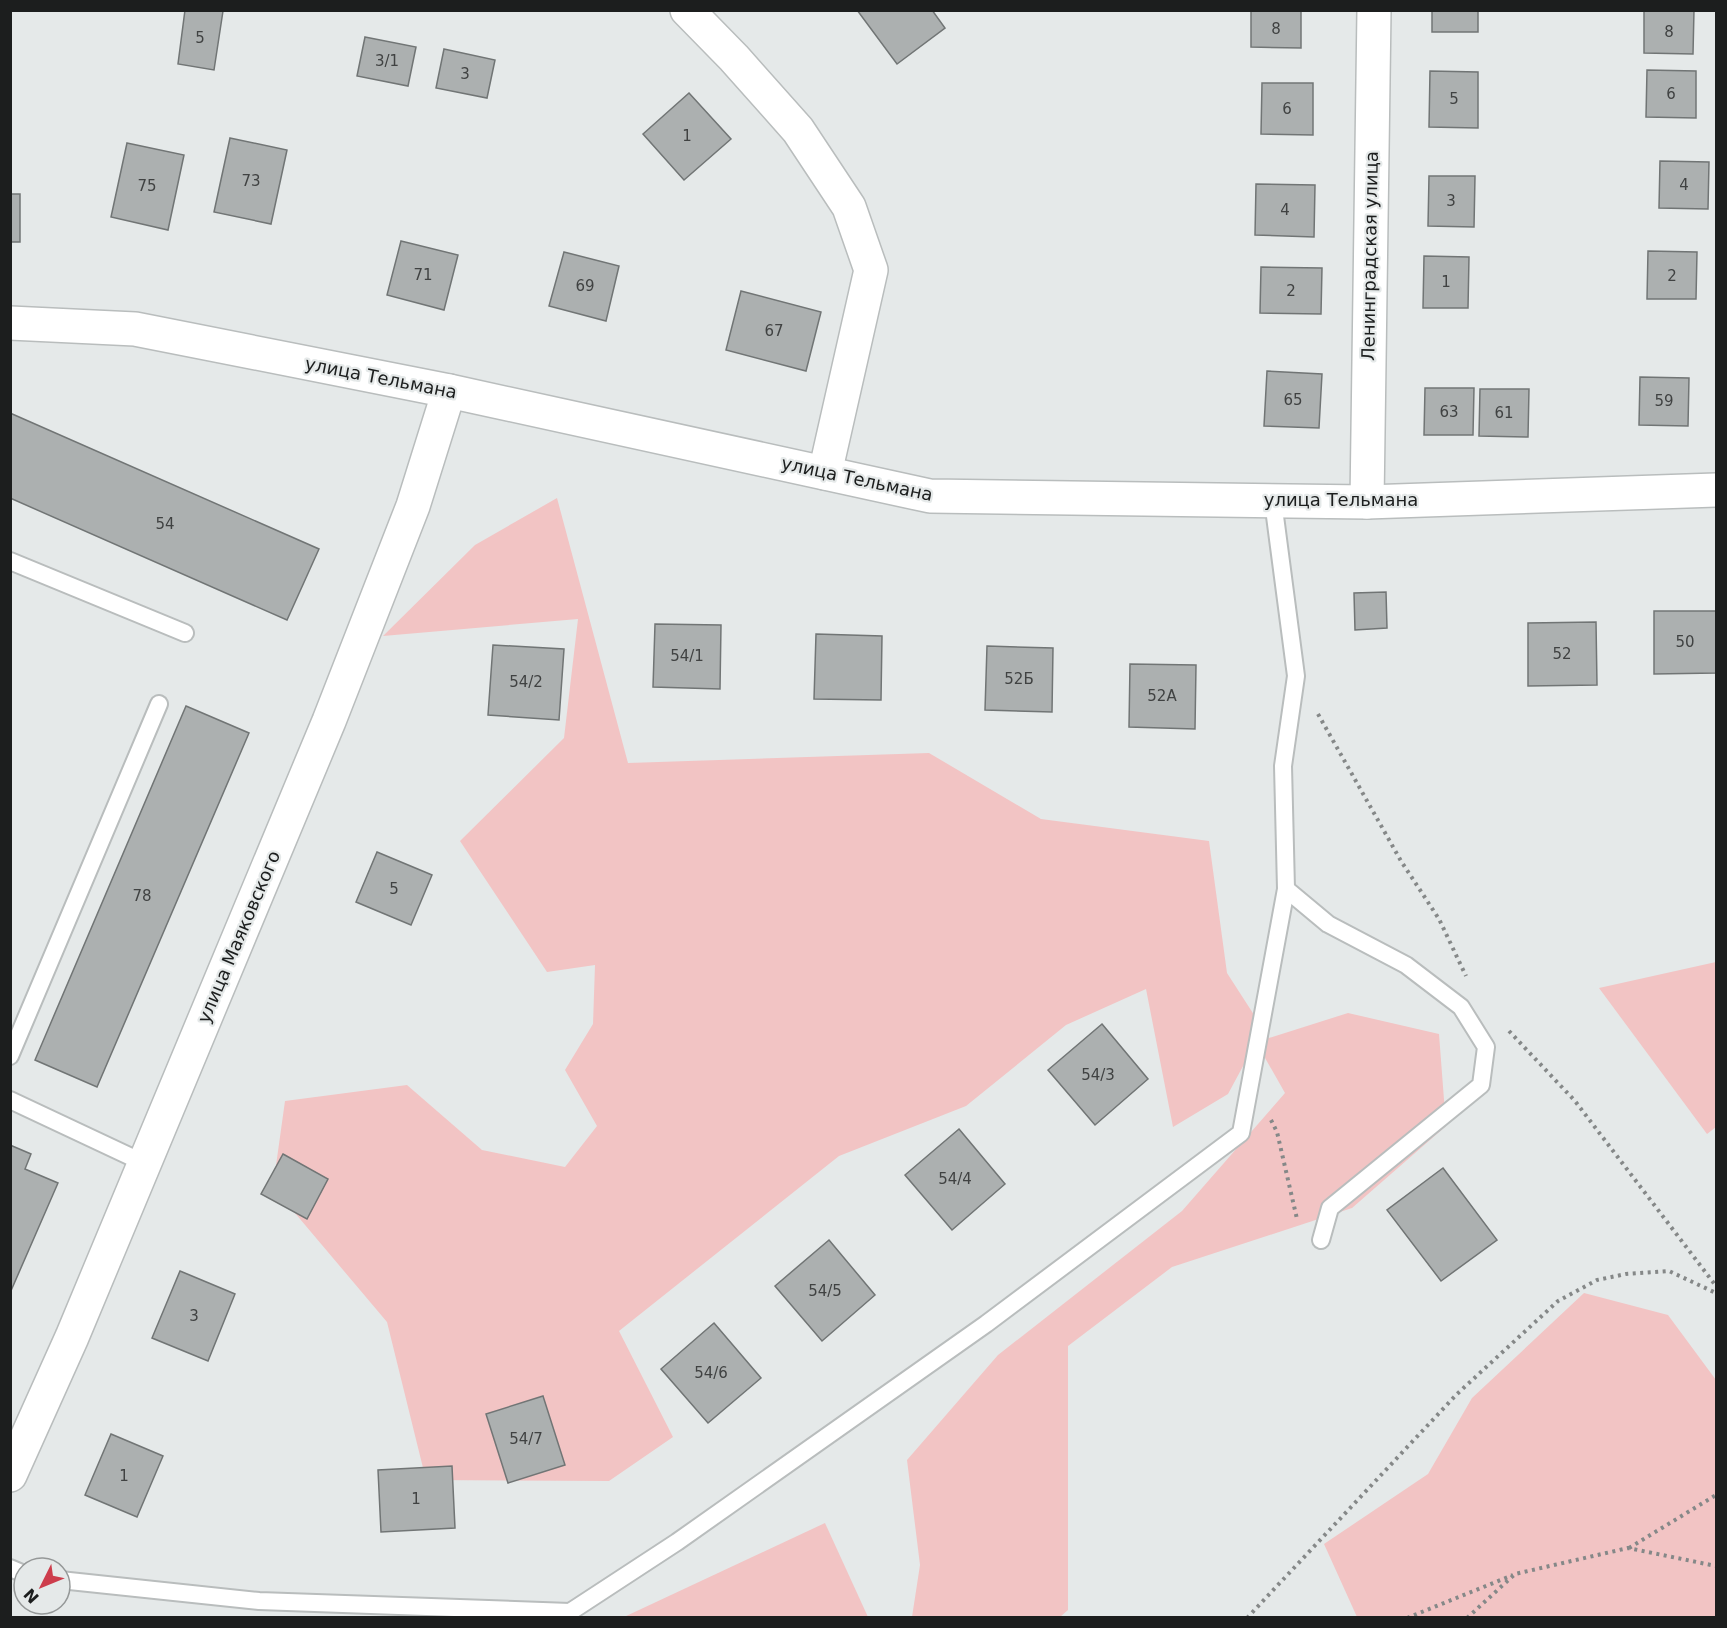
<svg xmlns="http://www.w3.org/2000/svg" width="1727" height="1628" font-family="'DejaVu Sans',sans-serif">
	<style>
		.green { fill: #f2c4c4 }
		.building { fill: #acb0b0; stroke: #717575; stroke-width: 1.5 }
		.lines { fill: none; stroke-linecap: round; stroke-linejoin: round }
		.service-casing { stroke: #b9bdbd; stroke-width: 20 }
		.minor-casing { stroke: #b9bdbd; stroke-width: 36 }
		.tertiary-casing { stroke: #b9bdbd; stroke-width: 36 }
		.path { stroke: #858888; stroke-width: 4; stroke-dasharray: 3 4.5; stroke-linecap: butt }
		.service { stroke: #fff; stroke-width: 16 }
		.minor { stroke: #fff; stroke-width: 33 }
		.tertiary { stroke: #fff; stroke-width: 33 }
		.labels { text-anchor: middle; stroke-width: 4.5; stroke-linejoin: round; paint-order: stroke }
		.number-label { font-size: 15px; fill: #404242 }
		.street-label { font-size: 18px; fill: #1c1e1e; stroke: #e5e9e9 }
	</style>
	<rect width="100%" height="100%" fill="#e5e9e9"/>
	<!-- green -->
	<g class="green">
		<polygon points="557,498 628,763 929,753 1041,819 1209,841 1227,973 1269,1038 1348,1013 1439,1034 1446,1126 1352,1208 1172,1267 1068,1346 1068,1610 1060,1617 912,1617 920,1565 907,1460 998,1355 1182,1211 1285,1093 1256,1042 1228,1094 1173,1127 1146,989 1066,1025 966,1106 839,1156 619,1331 673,1437 609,1481 426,1480 387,1322 273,1187 285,1101 407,1085 482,1150 565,1167 597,1126 565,1070 593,1024 595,965 547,972 460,841 564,738 578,619 383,636 475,545"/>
		<polygon points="1716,962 1716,1127 1707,1134 1599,988"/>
		<polygon points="1584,1293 1668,1315 1716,1380 1716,1617 1357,1617 1324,1544 1428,1474 1472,1398"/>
		<polygon points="825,1523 868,1617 624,1617"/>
	</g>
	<!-- building -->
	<g class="building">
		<polygon points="185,10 223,11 214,70 178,64"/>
		<polygon points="857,10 932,10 945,28 897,64"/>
		<polygon points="1251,10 1301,10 1301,48 1251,47"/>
		<rect x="1432" y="10" width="46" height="22"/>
		<polygon points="1644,10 1694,10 1693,54 1644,53"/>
		<polygon points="365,37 416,47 408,86 357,76"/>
		<polygon points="444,49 495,60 487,98 436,88"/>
		<polygon points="1647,70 1696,71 1696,118 1646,117"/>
		<polygon points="1430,71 1478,72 1478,128 1429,127"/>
		<polygon points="1262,83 1313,83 1313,135 1261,134"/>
		<polygon points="689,93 731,139 684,180 643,134"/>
		<polygon points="230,138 287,150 271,224 214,212"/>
		<polygon points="127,143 184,155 168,230 111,217"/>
		<polygon points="1660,161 1709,162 1708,209 1659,208"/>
		<polygon points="1429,176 1475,176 1474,227 1428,226"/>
		<polygon points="1256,184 1315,185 1314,237 1255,235"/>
		<rect x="10" y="194" width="10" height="48"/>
		<polygon points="401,241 458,255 444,310 387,295"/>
		<polygon points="1648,251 1697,252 1696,299 1647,299"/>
		<polygon points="564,252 619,266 606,321 549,306"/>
		<polygon points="1424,256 1469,257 1468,308 1423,308"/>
		<polygon points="1261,267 1322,268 1321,314 1260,313"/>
		<polygon points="741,291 821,312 806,371 726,350"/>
		<polygon points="1267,371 1322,374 1319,428 1264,426"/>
		<polygon points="1640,377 1689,378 1688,426 1639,425"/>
		<polygon points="1425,388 1474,388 1473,435 1424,435"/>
		<polygon points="1480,389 1529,389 1528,437 1479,436"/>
		<polygon points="10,413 319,549 287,620 10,498"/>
		<polygon points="1386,592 1387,628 1355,630 1354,593"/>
		<polygon points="1654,611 1716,611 1716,673 1654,674"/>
		<polygon points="1596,622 1597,685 1528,686 1528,623"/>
		<polygon points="655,624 721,625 720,689 653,687"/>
		<polygon points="816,634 882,636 881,700 814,699"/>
		<polygon points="493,645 564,649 559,720 488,715"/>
		<polygon points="987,646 1053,648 1052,712 985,710"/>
		<polygon points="1130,664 1196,665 1195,729 1129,727"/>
		<polygon points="186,706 249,733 97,1087 35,1060"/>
		<polygon points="377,852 432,875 411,925 356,902"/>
		<polygon points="1102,1024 1148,1079 1095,1125 1048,1070"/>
		<polygon points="959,1129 1005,1184 952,1230 905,1175"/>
		<polygon points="10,1145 31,1154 25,1169 58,1183 10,1293"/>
		<polygon points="283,1154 328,1179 307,1219 261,1194"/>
		<polygon points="1443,1168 1497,1240 1441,1281 1387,1210"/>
		<polygon points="829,1240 875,1295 822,1341 775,1286"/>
		<polygon points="180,1271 235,1294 208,1361 152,1338"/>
		<polygon points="714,1323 761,1378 708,1423 661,1369"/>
		<polygon points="543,1396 565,1465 508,1483 486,1414"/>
		<polygon points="111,1434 163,1456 137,1517 85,1495"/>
		<polygon points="452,1466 455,1528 381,1532 378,1470"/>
	</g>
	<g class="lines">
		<defs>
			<g id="service">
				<polyline points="10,561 185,633"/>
				<polyline points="1286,889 1328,924 1406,965 1461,1007 1486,1047 1481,1085 1330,1208 1321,1240"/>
				<polyline points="10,1056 159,704"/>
				<polyline points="10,1100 144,1163"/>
				<polyline points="10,1568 24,1574"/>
				<polyline points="60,1580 259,1601 570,1612 677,1542 986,1324 1241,1133 1286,889 1283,766 1296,676 1273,501"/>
			</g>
			<g id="minor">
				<polyline points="687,10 734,58 798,130 849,207 871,270 825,473"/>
				<polyline points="1367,502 1374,10"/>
				<polyline points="10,1475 72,1337 329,721 413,506 449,391"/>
			</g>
			<polyline id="tertiary" points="10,323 135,329 449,391 930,496 1367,502 1716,490"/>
		</defs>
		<!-- service casing -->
		<use href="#service" class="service-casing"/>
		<!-- minor casing -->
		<use href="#minor" class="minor-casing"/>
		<!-- tertiary casing -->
		<use href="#tertiary" class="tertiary-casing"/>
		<!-- path -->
		<g class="path">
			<polyline points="1318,714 1401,861 1439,919 1466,976"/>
			<polyline points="1509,1031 1575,1101 1716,1286"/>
			<polyline points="1271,1120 1277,1132 1297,1219"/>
			<polyline points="1629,1548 1716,1495"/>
			<polyline points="1247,1618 1457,1394 1558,1301 1597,1280 1626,1274 1669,1271 1716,1293"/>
			<polyline points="1407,1618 1513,1575"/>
			<polyline points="1467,1618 1515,1574 1628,1548 1716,1566"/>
		</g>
		<!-- service -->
		<use href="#service" class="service"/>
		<!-- minor -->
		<use href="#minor" class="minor"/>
		<!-- tertiary -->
		<use href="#tertiary" class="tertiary"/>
	</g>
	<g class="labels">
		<!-- number labels -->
		<g class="number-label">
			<text x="1276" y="34">8</text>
			<text x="1669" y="37">8</text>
			<text x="200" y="43">5</text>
			<text x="387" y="66">3/1</text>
			<text x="465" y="79">3</text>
			<text x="1671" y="99">6</text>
			<text x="1454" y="104">5</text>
			<text x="1287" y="114">6</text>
			<text x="687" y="141">1</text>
			<text x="251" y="186">73</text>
			<text x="1684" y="190">4</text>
			<text x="147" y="191">75</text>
			<text x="1451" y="206">3</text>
			<text x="1285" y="215">4</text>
			<text x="423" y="280">71</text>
			<text x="1672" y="281">2</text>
			<text x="1446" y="287">1</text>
			<text x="585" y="291">69</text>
			<text x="1291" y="296">2</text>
			<text x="774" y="336">67</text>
			<text x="1293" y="405">65</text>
			<text x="1664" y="406">59</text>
			<text x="1449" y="417">63</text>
			<text x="1504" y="418">61</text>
			<text x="165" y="529">54</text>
			<text x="1685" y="647">50</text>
			<text x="1562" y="659">52</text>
			<text x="687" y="661">54/1</text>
			<text x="1019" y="684">52Б</text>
			<text x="526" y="687">54/2</text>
			<text x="1162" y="701">52А</text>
			<text x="394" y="894">5</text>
			<text x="142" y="901">78</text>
			<text x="1098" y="1080">54/3</text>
			<text x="955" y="1184">54/4</text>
			<text x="825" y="1296">54/5</text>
			<text x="194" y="1321">3</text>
			<text x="711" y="1378">54/6</text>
			<text x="526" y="1444">54/7</text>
			<text x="124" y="1481">1</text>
			<text x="416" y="1504">1</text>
		</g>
		<!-- street labels -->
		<g class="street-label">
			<text transform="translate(1370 256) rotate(-89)" y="6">Ленинградская улица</text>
			<text transform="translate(381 378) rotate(11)" y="6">улица Тельмана</text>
			<text transform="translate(857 479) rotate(12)" y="6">улица Тельмана</text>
			<text x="1341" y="506">улица Тельмана</text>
			<text transform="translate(239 937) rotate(-67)" y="6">улица Маяковского</text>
		</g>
	</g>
	<!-- border -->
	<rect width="1727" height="1628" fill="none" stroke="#1c1e1e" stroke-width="24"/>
	<!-- north arrow -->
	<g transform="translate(42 1586) rotate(227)"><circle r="28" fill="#e5e9e9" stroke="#959898" stroke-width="1.5"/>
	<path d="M0-4.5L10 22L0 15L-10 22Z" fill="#cd3d4c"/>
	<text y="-9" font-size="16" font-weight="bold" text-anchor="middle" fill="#1c1e1e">N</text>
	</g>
</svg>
